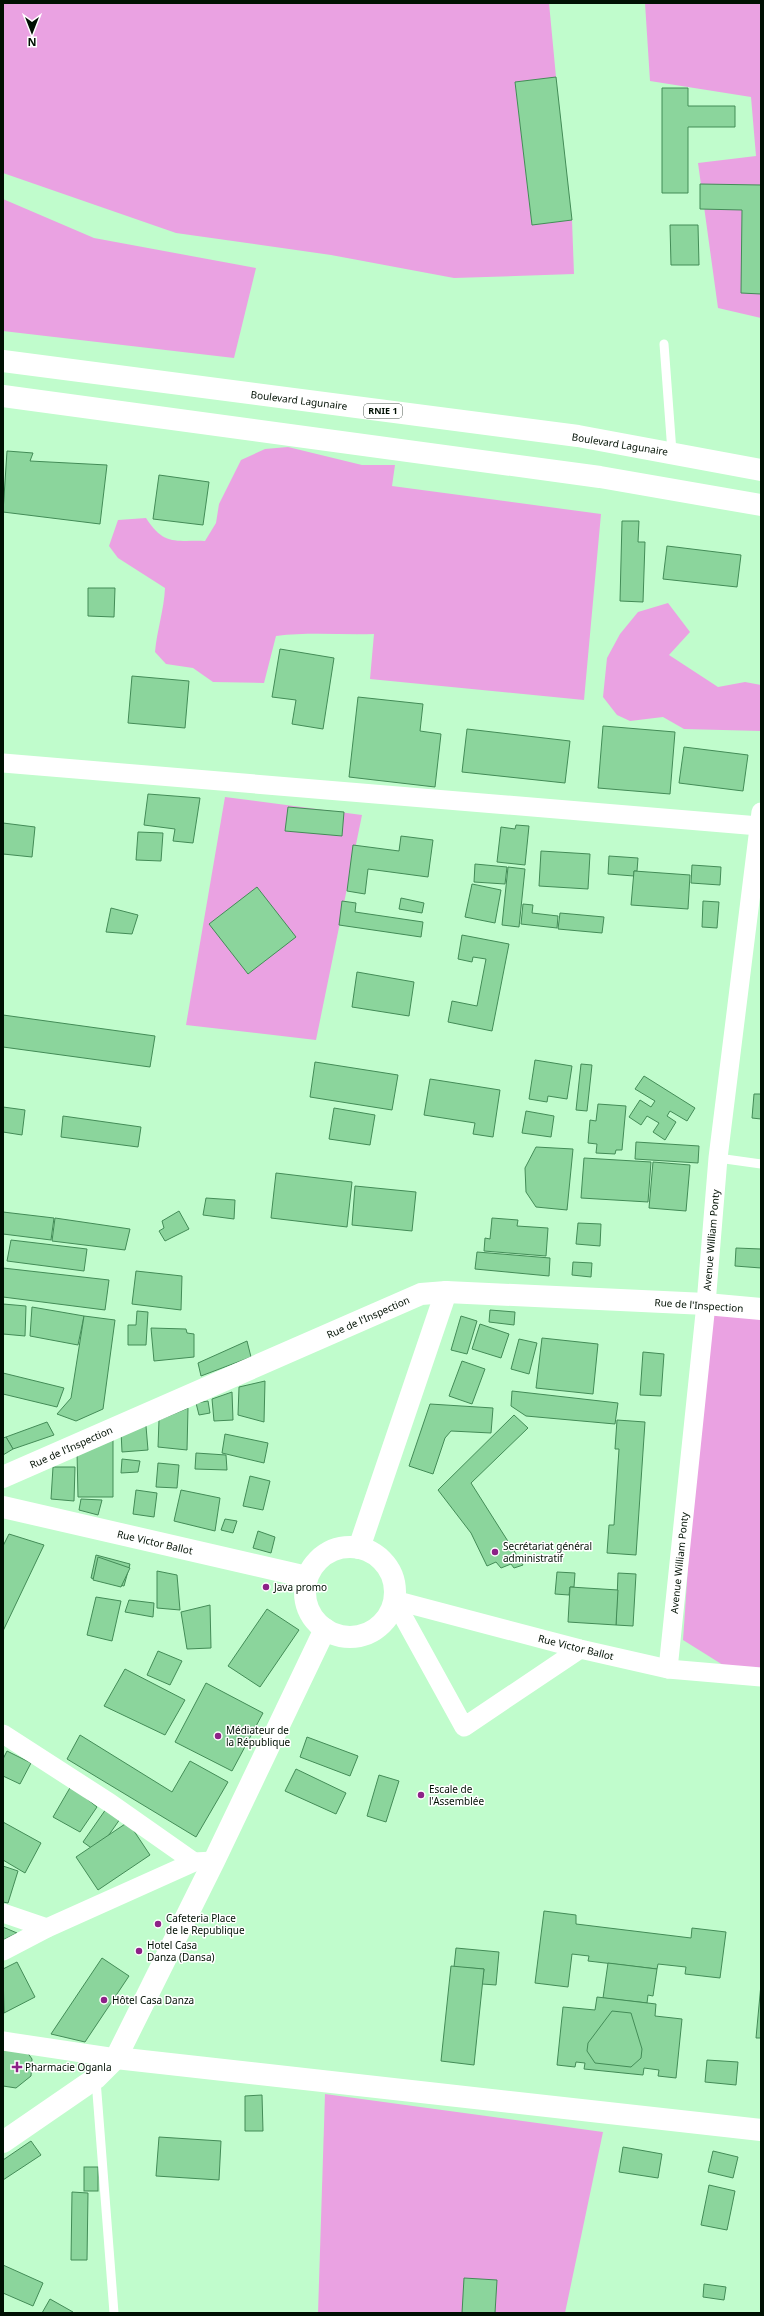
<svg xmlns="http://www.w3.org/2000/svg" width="764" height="2316" font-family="'Noto Sans',sans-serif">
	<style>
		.green { fill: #eaa2e2 }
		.building { fill: #8bd59c; stroke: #438c57 }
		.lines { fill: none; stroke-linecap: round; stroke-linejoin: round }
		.lane { stroke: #fff; stroke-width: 9 }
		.street { stroke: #fff; stroke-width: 19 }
		.secondary { stroke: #fff; stroke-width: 22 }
		.highway { stroke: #fff; stroke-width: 22 }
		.poi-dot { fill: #8d2287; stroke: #fff; stroke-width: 1.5 }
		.labels { text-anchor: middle; stroke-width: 3; stroke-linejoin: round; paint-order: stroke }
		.shield { fill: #fff; stroke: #4c584f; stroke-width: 1 }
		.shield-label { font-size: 9px; font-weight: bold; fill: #001003 }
		.street-label { font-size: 10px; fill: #001003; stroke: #fff }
		.poi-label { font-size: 10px; fill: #001003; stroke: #fff; text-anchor: start }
	</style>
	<rect width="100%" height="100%" fill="#c0fccc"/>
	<!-- green -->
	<g class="green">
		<polygon points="3,3 549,3 556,77 515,82 532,225 572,220 574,274 454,278 331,255 176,233 3,173"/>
		<polygon points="645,3 761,3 761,318 718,308 698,163 756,156 751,97 650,81"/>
		<polygon points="3,199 94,238 256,268 234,358 3,331"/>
		<path d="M288,447L362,465H395L392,486L601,514L584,700L370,679L374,634C341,635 308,632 276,636L264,683L213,682L193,668L166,664L155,652C157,630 164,610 165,588L118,558L109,546L118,520L146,518C164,546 175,540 205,541L216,523L219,504L241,460L265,449Z"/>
		<polygon points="668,603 690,632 669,655 718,687 745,682 761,685 761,731 684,729 663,717 630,721 617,715 603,697 607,658 620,634 638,612"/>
		<polygon points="225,797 362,815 316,1040 186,1025"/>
		<polygon points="706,1304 761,1309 761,1677 739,1675 683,1640"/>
		<polygon points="325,2094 603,2132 565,2313 318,2313"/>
	</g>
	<!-- building -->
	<g class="building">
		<polygon points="556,77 572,220 532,225 515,82"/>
		<polygon points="662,88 688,88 688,106 735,106 735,127 688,127 688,193 662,193"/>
		<polygon points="700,184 761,185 761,294 741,293 742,210 700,209"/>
		<polygon points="670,225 698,225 699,265 671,265"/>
		<polygon points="7,451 33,453 30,461 107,465 100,524 3,512"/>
		<polygon points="159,475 209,482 203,525 153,519"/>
		<polygon points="622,521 639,521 638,542 645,542 643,602 620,601"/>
		<polygon points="667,546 741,555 737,587 663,579"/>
		<polygon points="88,588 115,588 114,617 88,616"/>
		<polygon points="280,649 334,658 323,729 292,724 296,700 272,697"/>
		<polygon points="132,676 189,681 185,728 128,723"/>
		<polygon points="358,697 423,704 420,731 441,734 435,787 349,777"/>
		<polygon points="603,726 675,732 670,794 598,788"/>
		<polygon points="467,729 570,741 565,783 462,772"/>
		<polygon points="684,747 748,755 743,791 679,783"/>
		<polygon points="148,794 200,798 193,843 173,841 175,829 144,825"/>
		<polygon points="288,807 344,812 342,836 285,831"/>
		<polygon points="3,823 35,827 32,857 3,854"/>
		<polygon points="516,825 529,826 525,865 497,862 501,827 515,829"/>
		<polygon points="138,832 163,833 161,861 136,860"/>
		<polygon points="401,836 433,840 428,877 368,869 365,894 347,891 353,845 399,851"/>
		<polygon points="541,851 590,854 588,889 539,886"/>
		<polygon points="609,856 638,858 637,871 634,871 634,876 608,874"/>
		<polygon points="475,864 507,867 505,884 474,882"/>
		<polygon points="692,865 721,867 720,885 691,883"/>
		<polygon points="508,867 525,869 519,927 502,925"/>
		<polygon points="634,871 690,875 688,909 631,905"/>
		<polygon points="472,884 501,890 495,923 465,917"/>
		<polygon points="257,887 296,937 248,974 209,924"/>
		<polygon points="401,898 424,903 422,913 399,909"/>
		<polygon points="342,901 356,903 355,912 423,922 421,937 339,925"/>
		<polygon points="703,901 719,902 717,928 702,927"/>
		<polygon points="523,904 533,905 532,913 558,916 557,928 521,924"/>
		<polygon points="111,908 138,915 132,934 106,932"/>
		<polygon points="560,913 604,917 602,933 558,929"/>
		<polygon points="462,935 509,944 492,1031 448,1022 452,1001 477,1006 486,959 473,957 472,962 458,959"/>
		<polygon points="357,972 414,982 409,1016 352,1007"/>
		<polygon points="3,1015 155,1036 150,1067 3,1047"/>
		<polygon points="535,1060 572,1066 567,1099 548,1096 547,1102 529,1099"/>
		<polygon points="315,1062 398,1075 392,1110 310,1097"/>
		<polygon points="581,1064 592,1065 587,1111 576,1110"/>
		<polygon points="644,1076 695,1108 687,1121 670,1111 667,1116 676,1122 665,1140 653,1132 659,1123 647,1116 641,1125 629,1117 640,1100 651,1107 655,1101 635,1089"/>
		<polygon points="430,1079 500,1090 493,1137 473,1134 475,1123 424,1115"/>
		<polygon points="754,1094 761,1094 761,1119 752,1118"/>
		<polygon points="598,1104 626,1106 622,1150 616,1150 615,1154 596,1153 597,1144 588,1143 590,1120 596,1121"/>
		<polygon points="3,1107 25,1110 22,1135 3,1132"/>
		<polygon points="334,1108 375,1115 370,1145 329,1139"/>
		<polygon points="526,1111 554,1116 551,1137 522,1133"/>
		<polygon points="63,1116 141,1127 138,1147 61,1137"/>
		<polygon points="636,1142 699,1146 698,1163 635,1159"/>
		<polygon points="536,1147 573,1149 567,1210 536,1207 526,1192 525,1168"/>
		<polygon points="584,1158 651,1162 648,1202 581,1198"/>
		<polygon points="653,1162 690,1165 686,1211 649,1208"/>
		<polygon points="276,1173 352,1182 347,1227 271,1218"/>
		<polygon points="355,1186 416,1192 412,1231 352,1225"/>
		<polygon points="206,1198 235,1200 234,1219 203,1215"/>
		<polygon points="179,1211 189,1229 165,1241 159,1231 164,1228 162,1221"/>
		<polygon points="3,1212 54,1218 51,1240 3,1234"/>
		<polygon points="55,1218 130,1229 125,1250 52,1241"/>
		<polygon points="492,1218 518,1220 517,1226 548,1228 546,1256 484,1251 485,1238 490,1239"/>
		<polygon points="578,1223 601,1224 600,1246 576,1244"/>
		<polygon points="11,1240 87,1249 84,1271 7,1261"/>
		<polygon points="736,1248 761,1249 761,1268 735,1266"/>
		<polygon points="477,1252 550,1258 549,1276 475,1269"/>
		<polygon points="573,1262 592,1263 591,1277 572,1275"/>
		<polygon points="3,1268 109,1280 105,1310 3,1297"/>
		<polygon points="136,1271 182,1276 181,1310 132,1304"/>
		<polygon points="3,1304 26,1306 25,1336 3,1334"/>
		<polygon points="32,1307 84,1316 78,1345 30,1336"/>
		<polygon points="490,1310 515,1312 514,1325 489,1322"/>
		<polygon points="137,1311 148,1312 146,1345 128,1345 128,1325 136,1325"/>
		<polygon points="84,1316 115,1320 103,1409 76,1421 57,1414 71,1398"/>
		<polygon points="461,1316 477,1321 467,1354 451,1350"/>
		<polygon points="480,1324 509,1334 501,1358 472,1349"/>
		<polygon points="151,1328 186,1329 187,1333 194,1334 194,1357 154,1361"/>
		<polygon points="542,1338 598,1344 593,1394 536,1388"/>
		<polygon points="519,1339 537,1343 529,1374 511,1369"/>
		<polygon points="247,1341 251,1357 201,1376 198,1363"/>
		<polygon points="643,1352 664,1354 661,1396 640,1395"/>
		<polygon points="462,1361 485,1369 472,1404 449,1396"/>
		<polygon points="3,1373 64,1388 57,1407 3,1394"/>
		<polygon points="265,1381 264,1422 238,1415 239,1387"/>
		<polygon points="512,1391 618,1403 615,1424 526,1416 511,1406"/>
		<polygon points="232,1392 233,1420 214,1421 212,1399"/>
		<polygon points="208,1401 210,1413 199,1415 196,1403"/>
		<polygon points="430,1404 493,1408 491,1433 451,1431 445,1438 433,1474 409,1466"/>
		<polygon points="188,1408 187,1450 158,1447 159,1420"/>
		<polygon points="514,1415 528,1428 471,1483 523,1565 514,1568 511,1564 501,1568 496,1562 487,1566 471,1533 438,1490"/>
		<polygon points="617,1420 645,1422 636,1555 607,1553 609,1525 614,1525 619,1449 615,1449"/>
		<polygon points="47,1422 54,1435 13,1449 6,1437"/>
		<polygon points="146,1426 148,1450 122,1452 121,1431"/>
		<polygon points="225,1434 268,1443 264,1463 222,1453"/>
		<polygon points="6,1437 13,1449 3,1455 3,1438"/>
		<polygon points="113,1437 113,1497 78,1497 77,1452"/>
		<polygon points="196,1453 226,1455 227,1470 195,1469"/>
		<polygon points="122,1459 140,1461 138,1472 121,1473"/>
		<polygon points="158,1463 179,1465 177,1488 156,1487"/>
		<polygon points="53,1467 75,1467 74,1501 51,1499"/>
		<polygon points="250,1476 270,1481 263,1510 243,1506"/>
		<polygon points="136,1490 157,1493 154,1517 133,1514"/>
		<polygon points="181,1490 220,1498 215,1531 174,1521"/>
		<polygon points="81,1499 102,1500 98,1515 79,1510"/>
		<polygon points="225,1519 237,1521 233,1533 221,1530"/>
		<polygon points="258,1531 275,1537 271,1553 253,1548"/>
		<polygon points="9,1534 44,1545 3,1631 3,1546"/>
		<polygon points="96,1555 130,1564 124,1586 91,1578"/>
		<polygon points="98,1557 130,1568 121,1587 93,1580"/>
		<polygon points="157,1571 177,1575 180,1610 157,1608"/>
		<polygon points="557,1572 575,1573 574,1587 570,1587 569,1595 555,1594"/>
		<polygon points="618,1573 636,1574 633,1626 616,1625"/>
		<polygon points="570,1587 618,1590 616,1625 568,1622"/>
		<polygon points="96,1597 121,1601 112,1641 87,1635"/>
		<polygon points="129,1600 154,1603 153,1617 125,1612"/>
		<polygon points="210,1605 211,1648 187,1649 181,1612"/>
		<polygon points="267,1609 299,1630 260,1687 228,1666"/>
		<polygon points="158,1651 182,1661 170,1685 147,1675"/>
		<polygon points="125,1669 185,1700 165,1735 104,1706"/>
		<polygon points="206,1683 263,1713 232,1771 175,1742"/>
		<polygon points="80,1735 172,1792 190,1761 228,1782 196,1837 67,1759"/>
		<polygon points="307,1737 358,1756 350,1776 300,1757"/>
		<polygon points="7,1751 31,1763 20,1784 3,1776 3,1759"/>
		<polygon points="296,1769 346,1793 336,1814 285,1791"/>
		<polygon points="379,1775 399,1781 386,1822 367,1816"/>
		<polygon points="71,1786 97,1807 80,1832 53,1817"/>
		<polygon points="106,1809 120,1819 97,1852 83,1842"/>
		<polygon points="3,1822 41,1843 25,1873 3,1860"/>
		<polygon points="128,1822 150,1855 98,1890 76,1857"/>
		<polygon points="3,1866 18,1871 8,1903 3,1902"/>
		<polygon points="544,1911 576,1915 576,1924 691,1938 692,1928 726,1932 720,1978 685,1974 686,1967 658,1964 657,1969 588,1961 589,1956 572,1954 568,1987 535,1983"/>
		<polygon points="3,1927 17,1933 3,1940"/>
		<polygon points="456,1948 499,1952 496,1985 482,1984 484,1969 454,1967"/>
		<polygon points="102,1958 129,1976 85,2042 51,2034"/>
		<polygon points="17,1962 35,1997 4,2013 3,1969"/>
		<polygon points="608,1963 657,1969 653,1996 648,1995 647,2003 603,1998"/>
		<polygon points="451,1966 484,1969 474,2065 441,2061"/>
		<polygon points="761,1984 761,2038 756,2038"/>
		<polygon points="597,1997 656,2004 655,2016 682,2019 676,2078 658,2076 659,2070 644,2068 643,2075 584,2069 585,2063 576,2062 575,2067 557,2065 563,2007 595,2010"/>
		<polygon points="612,2011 631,2013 642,2049 641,2058 631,2067 595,2063 587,2051 588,2043"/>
		<polygon points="3,2045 25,2049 32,2059 31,2076 16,2088 3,2086"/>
		<polygon points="707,2060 738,2062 736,2085 705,2082"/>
		<polygon points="262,2095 263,2131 245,2131 245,2096"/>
		<polygon points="159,2137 221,2141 219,2180 156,2176"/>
		<polygon points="31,2141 41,2155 3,2180 3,2160"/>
		<polygon points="623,2147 662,2154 658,2178 619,2172"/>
		<polygon points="713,2151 738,2157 733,2178 708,2172"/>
		<rect x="84" y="2167" width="14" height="24"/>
		<polygon points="709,2185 735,2191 727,2230 701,2225"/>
		<polygon points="72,2192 88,2193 87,2260 71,2260"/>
		<polygon points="3,2265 43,2283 33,2306 3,2293"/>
		<polygon points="464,2278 497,2280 495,2313 462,2313"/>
		<polygon points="704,2284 726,2287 724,2300 703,2297"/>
		<polygon points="50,2299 73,2312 73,2313 42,2313"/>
	</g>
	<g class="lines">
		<!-- lane -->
		<g class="lane">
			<polyline points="664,344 672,452"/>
			<polyline points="718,1158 761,1164"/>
			<polyline points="96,2080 114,2313"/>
		</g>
		<!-- street -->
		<g class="street">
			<polyline points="3,763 759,826"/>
			<polyline points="394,1600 580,1649 668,1669 761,1677"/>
			<polyline points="394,1600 464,1727 580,1649"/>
			<polyline points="668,1669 706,1304 718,1158 761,812"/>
			<polyline points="3,1734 110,1803 194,1862"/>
			<polyline points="3,1913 47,1928"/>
			<polyline points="3,1951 47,1928 194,1862 214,1861"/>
			<polyline points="3,2041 116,2058"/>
		</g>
		<!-- secondary -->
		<g class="secondary">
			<polyline points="3,1477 421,1294 446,1292 706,1304 761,1309"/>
			<polyline points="3,1507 307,1577"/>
			<circle cx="350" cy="1592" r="45"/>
			<polyline points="359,1548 446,1292"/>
			<polyline points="116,2058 761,2130"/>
			<polyline points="3,2142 96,2078 116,2058 214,1861 325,1629"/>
		</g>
		<!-- highway -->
		<g class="highway">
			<polyline points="3,361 578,436 761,470"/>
			<polyline points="3,396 600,477 761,505"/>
		</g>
	</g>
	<!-- markers -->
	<g class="poi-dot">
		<circle cx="495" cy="1552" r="4"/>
		<circle cx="266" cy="1587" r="4"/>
		<circle cx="218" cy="1736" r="4"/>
		<circle cx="421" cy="1795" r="4"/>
		<circle cx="158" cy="1924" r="4"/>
		<circle cx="139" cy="1951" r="4"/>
		<circle cx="104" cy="2000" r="4"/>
		<path d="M15 2061h4v4h4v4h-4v4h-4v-4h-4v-4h4z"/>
	</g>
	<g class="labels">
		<!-- shield labels -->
		<rect class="shield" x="364" y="404" width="38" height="14" rx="3"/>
		<g class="shield-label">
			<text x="383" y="414">RNIE 1</text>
		</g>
		<!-- street labels -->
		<g class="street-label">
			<text transform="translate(299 400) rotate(7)" y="4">Boulevard Lagunaire</text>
			<text transform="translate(620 444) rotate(9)" y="4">Boulevard Lagunaire</text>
			<text transform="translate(711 1240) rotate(-85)" y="4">Avenue William Ponty</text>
			<text transform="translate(699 1305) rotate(4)" y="4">Rue de l'Inspection</text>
			<text transform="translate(368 1317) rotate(-24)" y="4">Rue de l'Inspection</text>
			<text transform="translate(71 1447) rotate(-24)" y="4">Rue de l'Inspection</text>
			<text transform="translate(155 1542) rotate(13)" y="4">Rue Victor Ballot</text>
			<text transform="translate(679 1563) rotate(-84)" y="4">Avenue William Ponty</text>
			<text transform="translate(576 1647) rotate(14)" y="4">Rue Victor Ballot</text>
		</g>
		<!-- poi labels -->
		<g class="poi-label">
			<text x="503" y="1550">Secrétariat général<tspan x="503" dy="12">administratif</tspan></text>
			<text x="274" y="1591">Java promo</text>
			<text x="226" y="1734">Médiateur de<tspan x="226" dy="12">la République</tspan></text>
			<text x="429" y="1793">Escale de<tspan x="429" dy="12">l'Assemblée</tspan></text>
			<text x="166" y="1922">Cafeteria Place<tspan x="166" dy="12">de le Republique</tspan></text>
			<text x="147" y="1949">Hotel Casa<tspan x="147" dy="12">Danza (Dansa)</tspan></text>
			<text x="112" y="2004">Hôtel Casa Danza</text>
			<text x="25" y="2071">Pharmacie Oganla</text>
		</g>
	</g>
	<!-- border -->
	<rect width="764" height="2316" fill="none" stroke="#001003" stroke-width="8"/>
	<!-- north arrow -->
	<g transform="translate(32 32) rotate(180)" stroke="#ffffff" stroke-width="3" paint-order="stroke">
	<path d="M0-3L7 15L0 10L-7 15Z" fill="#001003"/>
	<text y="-6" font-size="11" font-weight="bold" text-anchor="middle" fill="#001003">N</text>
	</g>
</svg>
